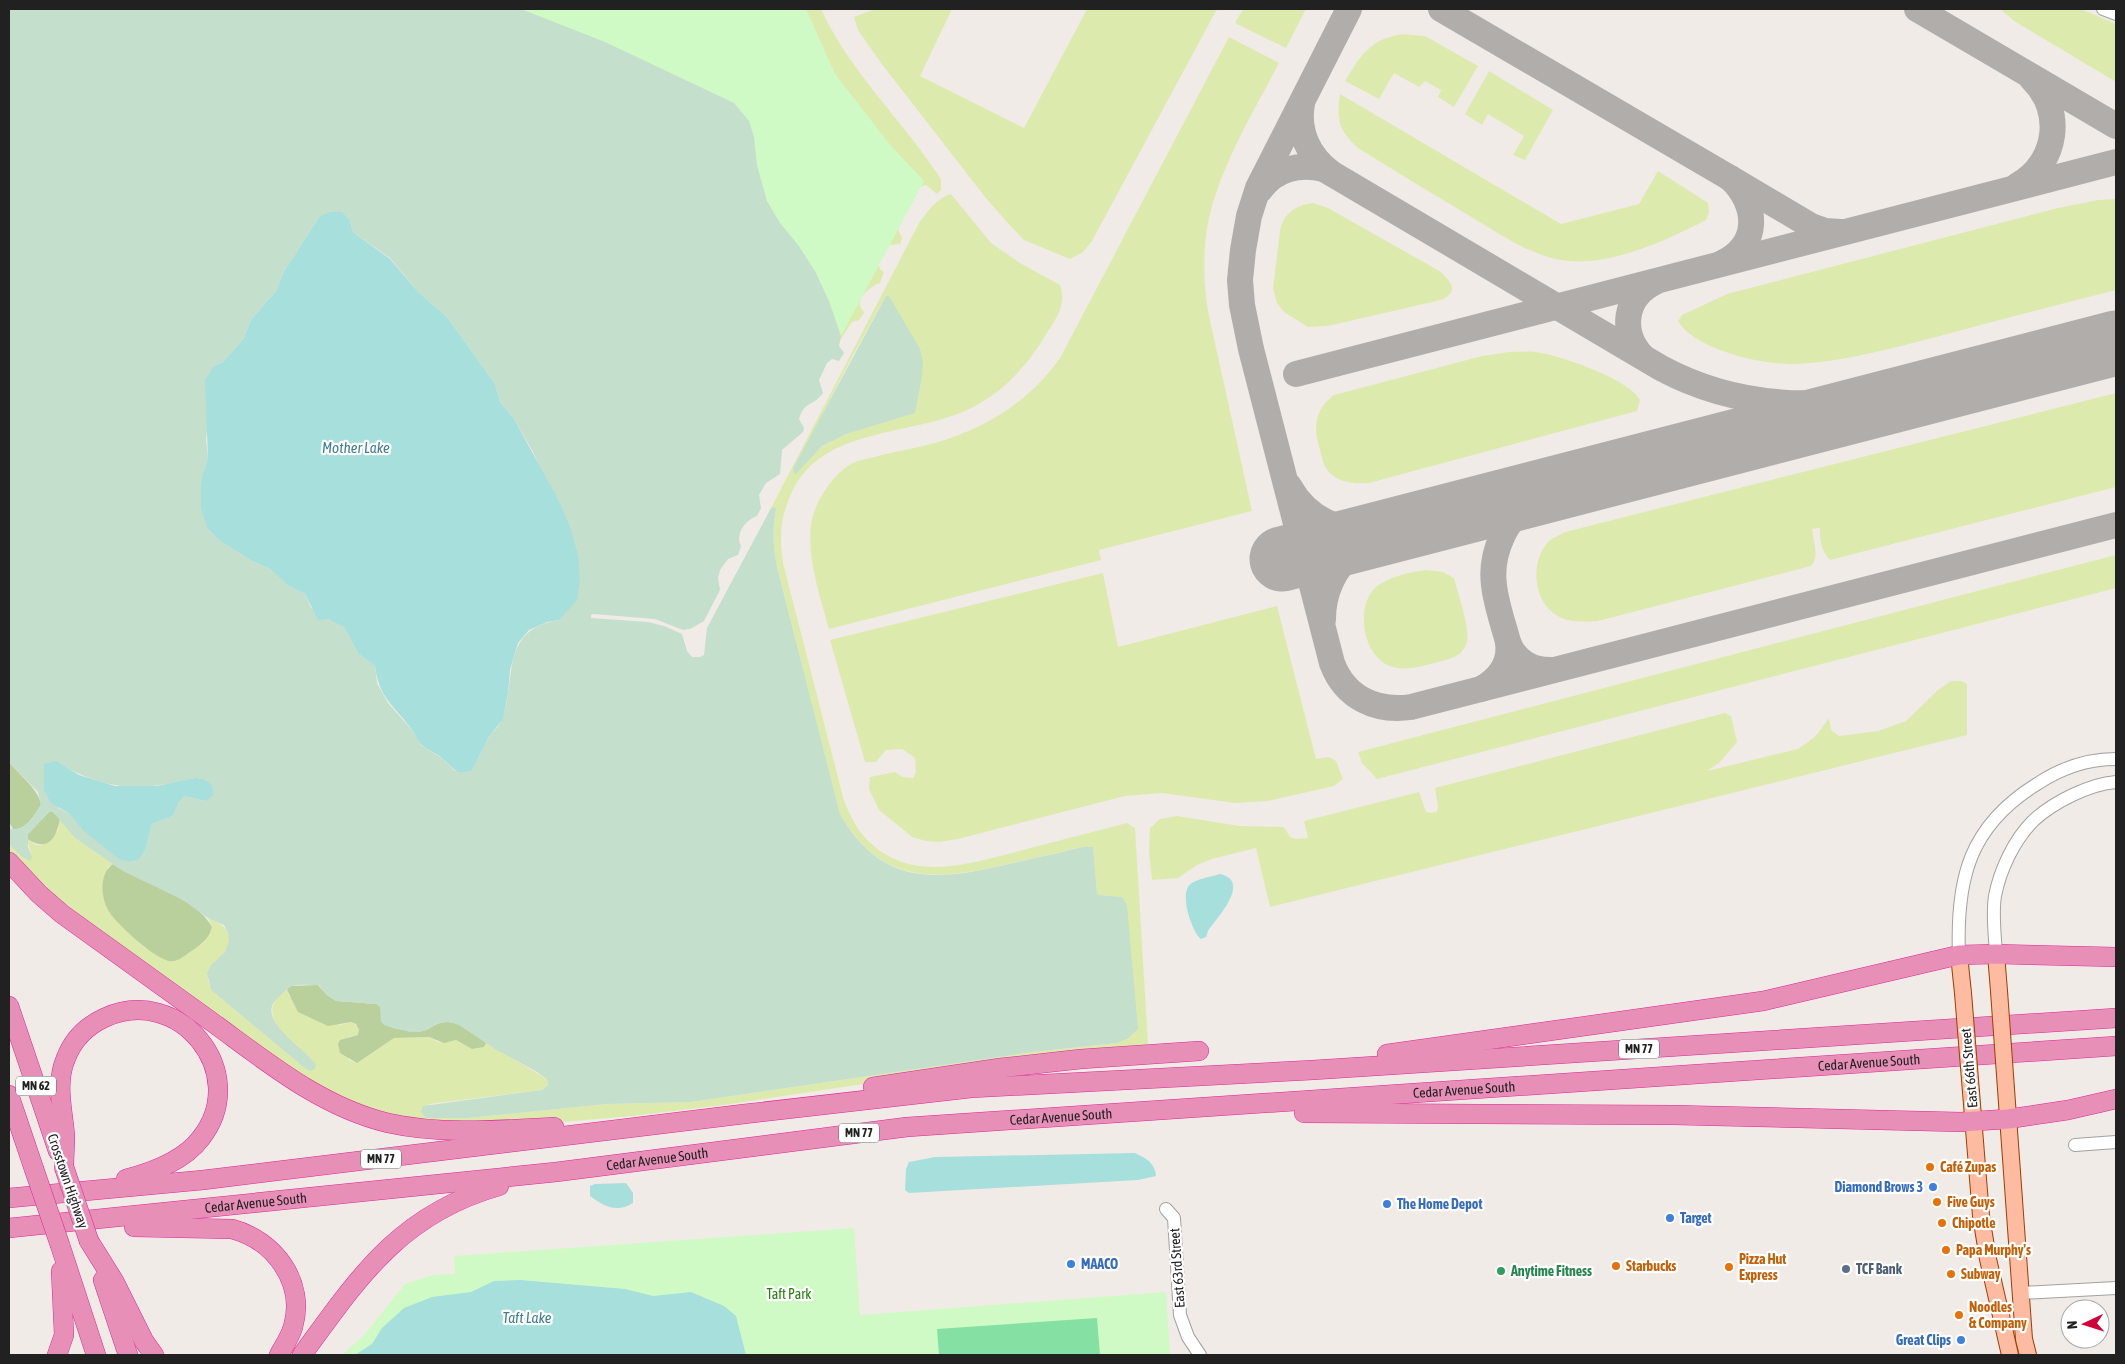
<svg xmlns="http://www.w3.org/2000/svg" width="2125" height="1364" font-family="'Asap Condensed',sans-serif">
	<style>
		.grass { fill: #dcebad; fill-rule: evenodd }
		.forest { fill: #bad09c }
		.wetland { fill: #c4dfcb; fill-rule: evenodd }
		.park { fill: #cffac5 }
		.pitch { fill: #85e0a4 }
		.water { fill: #a7dfdc }
		.lines { fill: none; stroke-linecap: round; stroke-linejoin: round }
		.taxiway { stroke: #b0adab; stroke-width: 26 }
		.runway { stroke: #b0adab; stroke-width: 65 }
		.minor-casing { stroke: #a2a2a2; stroke-width: 14 }
		.major-casing { stroke: #9d3e00; stroke-width: 18 }
		.highway-casing { stroke: #dd2697; stroke-width: 20 }
		.minor { stroke: #fff; stroke-width: 12 }
		.major { stroke: #fdbca1; stroke-width: 16 }
		.highway { stroke: #e88fb8; stroke-width: 19 }
		.major-bridge-casing { stroke: #9d3e00; stroke-width: 18; stroke-linecap: butt }
		.highway-bridge-casing { stroke: #dd2697; stroke-width: 20; stroke-linecap: butt }
		.major-bridge { stroke: #fdbca1; stroke-width: 16 }
		.highway-bridge { stroke: #e88fb8; stroke-width: 19 }
		.food-dot { fill: #e8710a; stroke: #fff; stroke-width: 2 }
		.shop-dot { fill: #3f7fe0; stroke: #fff; stroke-width: 2 }
		.service-dot { fill: #5c6f8a; stroke: #fff; stroke-width: 2 }
		.leisure-dot { fill: #2e9e5b; stroke: #fff; stroke-width: 2 }
		.labels { text-anchor: middle; stroke-width: 4.5; stroke-linejoin: round; paint-order: stroke }
		.shield { fill: #fff; stroke: #646464; stroke-width: 1 }
		.shield-label { font-size: 12px; font-weight: bold; fill: #212121 }
		.street-label { font-size: 14px; fill: #212121; stroke: #fff }
		.food-label { font-size: 14px; font-weight: bold; fill: #c56008; stroke: #fff; text-anchor: start }
		.shop-label { font-size: 14px; font-weight: bold; fill: #366cbe; stroke: #fff; text-anchor: start }
		.service-label { font-size: 14px; font-weight: bold; fill: #4e5e75; stroke: #fff; text-anchor: start }
		.leisure-label { font-size: 14px; font-weight: bold; fill: #27864d; stroke: #fff; text-anchor: start }
		.park-label { font-size: 14px; fill: #21820b; stroke: #fff }
		.water-label { font-size: 15px; font-style: italic; fill: #3f7f92; stroke: #fff }
	</style>
	<rect width="100%" height="100%" fill="#f1ebe7"/>
	<!-- grass -->
	<g class="grass">
		<path d="M634,9H821C850,72 904,122 941,179V190L937,194L926,185L917,188L898,229L902,238L900,244L889,245L878,264L880,269L884,272L880,283C873,285 858,296 860,305C861,308 863,310 864,313L859,320L852,322L839,342L841,336Z"/>
		<polygon points="875,9 952,9 920,76 1024,128 1087,9 1217,9 1092,241 1083,252 1070,259 1024,240 1006,221 985,197 881,63 858,30 854,17"/>
		<polygon points="1243,9 1306,9 1286,48 1235,23"/>
		<polygon points="2000,9 2081,9 2116,24 2116,82 2014,21"/>
		<path d="M1402,34L1425,36L1478,66L1454,107L1438,97L1441,90L1425,81L1419,87L1394,73L1379,99L1345,81C1362,54 1369,40 1402,34Z"/>
		<path d="M1229,37L1279,63C1252,115 1214,176 1206,235C1203,260 1204,286 1208,311L1252,511L1099,550L1101,560L829,629C820,596 807,559 811,525C813,504 835,470 855,462C863,459 873,458 881,455C909,449 939,444 966,432C1004,416 1036,392 1060,358Z"/>
		<polygon points="1489,71 1553,110 1525,160 1513,155 1524,136 1488,114 1482,125 1465,114"/>
		<path d="M1340,94L1561,224L1639,204L1658,171L1708,203L1709,212L1706,220C1667,240 1614,265 1569,261C1529,257 1496,231 1463,212C1428,191 1393,170 1358,148C1339,131 1336,120 1340,94Z"/>
		<path d="M951,194L991,243L1020,263L1060,285C1067,305 1056,319 1045,336C1028,365 1003,392 973,407C916,437 825,425 793,490C780,517 779,534 783,563L844,801C849,812 854,824 862,834C905,885 965,865 1019,851C1055,842 1091,832 1127,823L1135,828L1148,1044L1144,1049L923,1075L724,1105L633,1116L538,1124H416L333,1100L65,911L9,855V844L21,856L31,854L27,839L36,845H42L58,831L60,819L75,838L113,864L108,867L110,913L145,948L176,961L204,942L212,927L208,918C230,925 237,941 219,959C215,963 211,965 209,970C206,977 209,984 211,990L306,1069L313,1061C299,1048 262,1023 275,1001C278,996 284,993 287,990L289,996L340,1025L351,1022C357,1025 360,1028 359,1035L348,1037L349,1060L357,1063L394,1038L429,1037L438,1042L456,1040L472,1049L484,1047L486,1043L547,1079L548,1085L542,1090L429,1104L426,1118H468L607,1104L691,1102L1033,1052L1116,1043L1127,1039L1122,897L1099,895L1097,893L1093,847C1080,845 1061,853 1048,855C966,872 892,904 840,814L777,567C773,545 772,531 776,509L775,507L771,508L919,223C927,212 938,197 951,194ZM886,296H887L912,414C882,423 850,429 823,446C812,453 805,464 793,471L853,355Z"/>
		<path d="M2116,199V290C2057,305 1999,320 1940,336C1893,348 1844,362 1795,364C1763,365 1695,350 1678,321L1682,315L1727,294L2058,208L2098,200Z"/>
		<path d="M1313,203L1328,208L1441,272C1452,283 1459,292 1441,300L1328,326L1308,327L1284,312L1277,303L1273,288L1280,231C1283,213 1296,205 1313,203Z"/>
		<path d="M1509,352C1518,352 1527,351 1536,352C1561,356 1628,378 1640,400L1637,411L1369,483C1354,484 1339,483 1329,472C1323,466 1322,457 1320,450C1313,428 1314,410 1334,395L1482,356Z"/>
		<path d="M2116,393V487L1830,560C1822,551 1819,540 1820,528L1812,529C1813,540 1820,557 1811,566L1598,621C1584,622 1568,623 1556,615C1533,601 1530,562 1548,542C1552,538 1560,535 1565,532Z"/>
		<polygon points="2116,555 2116,588 1377,779 1362,763 1358,752"/>
		<path d="M1426,570L1443,572L1454,578C1458,593 1470,628 1467,642C1463,656 1451,659 1438,662C1423,666 1408,671 1393,667C1363,659 1354,607 1376,587C1388,577 1410,572 1426,570Z"/>
		<polygon points="1103,573 1118,647 1277,606 1316,759 1329,757 1336,761 1343,779 1334,786 1268,801 1235,803 1162,793 1125,796 958,839 939,842 926,841 912,837 879,810 869,789 870,777 895,772 903,777 913,778 916,772 915,758 902,749 886,750 876,762 865,762 830,640"/>
		<polygon points="1951,681 1961,681 1967,684 1967,735 1270,907 1256,848 1212,859 1197,865 1178,878 1152,880 1149,853 1150,828 1160,819 1177,816 1240,826 1284,827 1290,837 1295,839 1308,838 1304,821 1419,792 1426,812 1432,813 1437,811 1438,806 1435,788 1725,713 1731,716 1737,742 1719,763 1707,771 1798,749 1815,737 1829,718 1831,730 1839,736 1878,731 1906,721 1938,690"/>
	</g>
	<!-- forest -->
	<g class="forest">
		<path d="M9,762C19,774 40,791 41,805C34,815 27,830 13,829L9,822Z"/>
		<path d="M49,812H53L60,819C56,839 48,852 27,839L28,834Z"/>
		<path d="M113,864C141,884 196,896 212,927C209,938 203,943 193,950C186,954 178,963 169,961C154,958 119,926 110,913C101,900 98,874 113,864Z"/>
		<path d="M318,985L327,995L336,1001L377,1004L380,1007C382,1011 380,1018 382,1022C385,1028 416,1033 423,1031C433,1028 435,1022 448,1022C462,1023 475,1034 486,1043L484,1047L472,1049L456,1040L444,1043L429,1037L394,1038L357,1063L340,1053L338,1044L340,1040L358,1035L359,1030L356,1024L351,1022L328,1026L298,1012L287,990L290,986Z"/>
	</g>
	<!-- wetland -->
	<g class="wetland">
		<path d="M9,9H634L783,128L841,336L839,346L844,353L839,361L832,359L827,363L819,380L823,393C813,407 805,400 799,419L804,428L803,432L782,450L780,474L766,483L759,495L761,508L757,516C745,520 735,534 741,546L738,555L728,559L720,570L718,578L720,590L704,621L690,629L683,630L655,619L593,614L591,615V618L648,622L664,626L682,634L687,651L692,657H700L704,655L707,628L771,508L775,507L776,509C772,531 773,545 777,567L840,814C892,905 966,872 1049,855C1062,853 1081,845 1093,847L1097,893L1099,895L1122,897L1127,905L1138,1029L1127,1039L1117,1043L1033,1052L691,1102L607,1104L468,1118H426L421,1112L423,1106L542,1090L548,1085L547,1079L537,1072L495,1049L459,1025L449,1022L439,1023L423,1031L410,1032L384,1025L381,1021L380,1007L377,1004L336,1001L327,995L319,985C311,985 298,984 292,986C287,988 284,993 280,996C250,1018 307,1049 316,1065L315,1069L311,1071L306,1069L211,990L207,973L211,965L225,952L229,941L228,933L224,925L208,918L183,900L123,871L75,838L53,812H49L28,834V847L32,857L30,861L21,856L9,844V828C25,834 33,816 41,805L38,792L9,762ZM320,216L350,221L353,232L390,258L418,292L447,317L495,384L500,402L514,419L533,452L546,480L560,503L559,620C502,629 516,674 503,717C501,724 495,730 490,736C483,747 478,759 472,770L455,771L443,759L422,746L412,730L388,703L377,683L375,666L358,653L344,627L311,608L305,594L287,585L269,568L252,561L220,541L207,528L203,473L208,458L206,439L214,366L223,362L244,338L251,320L276,291L283,273ZM56,762C108,791 137,792 195,778L206,801L184,796L179,802L173,816L152,824L146,848L139,858L129,862L70,814L58,808Z"/>
		<polygon points="886,296 889,296 920,349 923,362 922,376 915,413 846,434 822,446 795,475 793,470 795,465"/>
	</g>
	<!-- park -->
	<g class="park">
		<polygon points="521,9 806,9 835,74 891,146 924,181 841,336 829,301 815,271 798,245 780,223 767,201 757,165 754,137 749,121 734,103 605,42"/>
		<polygon points="854,1228 860,1315 1166,1292 1170,1355 342,1355 366,1333 405,1284 433,1275 455,1274 454,1256"/>
	</g>
	<!-- pitch -->
	<polygon class="pitch" points="1097,1318 1100,1355 939,1355 937,1329"/>
	<!-- water -->
	<g class="water">
		<path d="M331,212H342L350,221L353,232L390,259L418,292L447,317L495,384L500,402L514,419L560,503L570,527L578,555L580,579L577,600L559,620L547,622L529,630L518,643L510,670L508,693L503,719L489,737L472,770C455,776 455,769 443,759C437,754 430,751 424,747C419,743 416,736 413,731C395,706 379,699 375,666L358,653L344,627L328,619L318,620L305,594L287,585L269,568L252,561L220,541L207,528L201,508V487L203,473L208,458L205,380L214,366L223,362L244,338L251,320L276,291L283,273L320,216Z"/>
		<polygon points="56,761 79,775 115,786 157,786 195,778 205,780 212,785 213,795 206,801 184,796 179,802 173,816 152,824 146,848 139,859 129,862 119,859 83,830 70,814 51,803 44,790 44,764"/>
		<path d="M1220,874C1252,881 1217,918 1208,931L1206,937L1201,939C1192,932 1181,898 1188,887C1193,879 1211,877 1220,874Z"/>
		<path d="M1135,1153C1146,1158 1155,1163 1156,1176L1138,1180L909,1193L905,1190L906,1169L909,1162L935,1157Z"/>
		<path d="M626,1183L633,1193V1203C617,1213 605,1207 590,1196V1186L595,1184Z"/>
		<polygon points="520,1280 625,1289 653,1296 691,1292 724,1306 736,1316 746,1355 355,1355 372,1344 382,1328 404,1308 432,1297 471,1292 494,1281"/>
	</g>
	<g class="lines">
		<!-- taxiway -->
		<g class="taxiway">
			<path d="M1349,9L1258,188L1249,216L1243,250L1240,280L1242,305L1251,349L1332,663C1345,698 1376,712 1411,707L2116,525"/>
			<polyline points="1441,9 1730,178"/>
			<polyline points="1917,9 2116,126"/>
			<path d="M1302,103C1297,131 1308,156 1331,173"/>
			<path d="M2018,185C2057,163 2065,111 2032,79"/>
			<path d="M1260,190C1275,169 1299,163 1324,169L1661,368C1765,424 1864,402 1973,380"/>
			<path d="M1722,263C1761,245 1758,204 1730,178L1811,226L1825,231L1841,232"/>
			<path d="M1642,356C1620,332 1624,297 1655,282"/>
			<polyline points="1296,374 2116,162"/>
			<path d="M1289,486C1310,524 1344,532 1384,532C1374,539 1363,544 1354,552C1334,567 1323,594 1323,619"/>
			<path d="M1508,642C1503,623 1496,604 1494,585C1490,554 1505,519 1532,501C1550,490 1573,485 1594,478"/>
			<path d="M1481,689C1499,679 1511,663 1508,642C1515,661 1532,671 1553,670"/>
		</g>
		<!-- runway -->
		<polyline class="runway" points="1282,559 2116,343"/>
		<defs>
			<g id="minor">
				<polyline points="2103,9 2116,14"/>
				<path d="M1996,954C1995,935 1992,915 1995,896C2000,870 2014,840 2033,821C2053,802 2090,784 2116,782"/>
				<path d="M1959,955C1956,879 1969,826 2037,784C2061,768 2087,759 2116,759"/>
				<polyline points="2075,1145 2116,1142"/>
				<polyline points="1166,1209 1174,1218 1180,1315 1188,1337 1200,1355"/>
				<polyline points="2021,1293 2116,1288"/>
			</g>
			<g id="major">
				<polyline points="1996,954 1999,991"/>
				<polyline points="1959,955 1963,993"/>
				<polyline points="2006,1089 2024,1339 2028,1355"/>
				<polyline points="1971,1092 1981,1216 1988,1259 2010,1355"/>
			</g>
			<g id="highway">
				<path d="M9,862L39,894L62,914C112,950 162,986 212,1022C267,1062 321,1107 388,1123C442,1135 499,1130 554,1127"/>
				<polyline points="9,1006 58,1151"/>
				<polyline points="1387,1054 1763,1001 1959,955 1996,954 2116,957"/>
				<polyline points="873,1087 1000,1068 1081,1059 1199,1051"/>
				<polyline points="9,1095 34,1169"/>
				<polyline points="1304,1113 1673,1115 1961,1122 2008,1119 2068,1110 2116,1099"/>
				<path d="M64,1167C64,1157 65,1146 65,1136C63,1110 55,1083 66,1058C73,1040 87,1026 104,1018C179,983 252,1073 201,1138C184,1161 153,1172 126,1179"/>
				<polyline points="9,1198 203,1180 744,1114 971,1088 1313,1070 2116,1018"/>
				<path d="M134,1227L232,1229C274,1240 306,1282 293,1327C290,1337 284,1346 279,1355"/>
				<path id="s1" d="M9,1228L556,1172L907,1127L2116,1046"/>
				<polyline points="89,1241 114,1281 144,1341 154,1355"/>
				<polyline points="60,1245 96,1355"/>
				<polyline points="103,1280 128,1355"/>
				<polyline points="57,1355 64,1335 61,1271"/>
				<path d="M302,1355C359,1277 400,1214 499,1186"/>
			</g>
		</defs>
		<!-- minor casing -->
		<use href="#minor" class="minor-casing"/>
		<!-- major casing -->
		<use href="#major" class="major-casing"/>
		<!-- highway casing -->
		<use href="#highway" class="highway-casing"/>
		<!-- minor -->
		<use href="#minor" class="minor"/>
		<!-- major -->
		<use href="#major" class="major"/>
		<!-- highway -->
		<use href="#highway" class="highway"/>
		<defs>
			<g id="major-bridge">
				<polyline points="1999,991 2006,1089"/>
				<polyline points="1963,993 1971,1092"/>
			</g>
			<g id="highway-bridge">
				<polyline points="64,1167 89,1241"/>
				<polyline points="34,1169 60,1245"/>
			</g>
		</defs>
		<!-- major-bridge casing -->
		<use href="#major-bridge" class="major-bridge-casing"/>
		<!-- highway-bridge casing -->
		<use href="#highway-bridge" class="highway-bridge-casing"/>
		<!-- major-bridge -->
		<use href="#major-bridge" class="major-bridge"/>
		<!-- highway-bridge -->
		<use href="#highway-bridge" class="highway-bridge"/>
	</g>
	<!-- markers -->
	<g class="food-dot">
		<circle cx="1930" cy="1167" r="5"/>
		<circle cx="1937" cy="1202" r="5"/>
		<circle cx="1942" cy="1223" r="5"/>
		<circle cx="1946" cy="1250" r="5"/>
		<circle cx="1616" cy="1266" r="5"/>
		<circle cx="1729" cy="1267" r="5"/>
		<circle cx="1951" cy="1274" r="5"/>
		<circle cx="1959" cy="1315" r="5"/>
	</g>
	<g class="shop-dot">
		<circle cx="1933" cy="1187" r="5"/>
		<circle cx="1387" cy="1204" r="5"/>
		<circle cx="1670" cy="1218" r="5"/>
		<circle cx="1071" cy="1264" r="5"/>
		<circle cx="1961" cy="1340" r="5"/>
	</g>
	<circle class="service-dot" cx="1846" cy="1269" r="5"/>
	<circle class="leisure-dot" cx="1501" cy="1271" r="5"/>
	<g class="labels">
		<!-- shield labels -->
		<g class="shield">
			<rect x="1619" y="1039.5" width="40" height="19" rx="4"/>
			<rect x="16" y="1076.5" width="40" height="19" rx="4"/>
			<rect x="839" y="1123.5" width="40" height="19" rx="4"/>
			<rect x="361" y="1149.5" width="40" height="19" rx="4"/>
		</g>
		<g class="shield-label">
			<text x="1639" y="1053">MN 77</text>
			<text x="36" y="1090">MN 62</text>
			<text x="859" y="1137">MN 77</text>
			<text x="381" y="1163">MN 77</text>
		</g>
		<!-- street labels -->
		<g class="street-label">
			<text dy="5" stroke="none"><textPath href="#s1" startOffset="1868">Cedar Avenue South</textPath></text>
			<text transform="translate(1969 1068) rotate(-95)" y="5">East 66th Street</text>
			<text dy="5" stroke="none"><textPath href="#s1" startOffset="1462">Cedar Avenue South</textPath></text>
			<text dy="5" stroke="none"><textPath href="#s1" startOffset="1058">Cedar Avenue South</textPath></text>
			<text dy="5" stroke="none"><textPath href="#s1" startOffset="652">Cedar Avenue South</textPath></text>
			<text transform="translate(68 1181) rotate(71)" y="5">Crosstown Highway</text>
			<text dy="5" stroke="none"><textPath href="#s1" startOffset="248">Cedar Avenue South</textPath></text>
			<text transform="translate(1177 1268) rotate(-94)" y="5">East 63rd Street</text>
		</g>
		<!-- food labels -->
		<g class="food-label">
			<text x="1940" y="1172">Café Zupas</text>
			<text x="1947" y="1207">Five Guys</text>
			<text x="1952" y="1228">Chipotle</text>
			<text x="1956" y="1255">Papa Murphy's</text>
			<text x="1739" y="1264">Pizza Hut<tspan x="1739" dy="16">Express</tspan></text>
			<text x="1626" y="1271">Starbucks</text>
			<text x="1961" y="1279">Subway</text>
			<text x="1969" y="1312">Noodles<tspan x="1969" dy="16">&amp; Company</tspan></text>
		</g>
		<!-- shop labels -->
		<g class="shop-label">
			<text x="1923" y="1192" text-anchor="end">Diamond Brows 3</text>
			<text x="1397" y="1209">The Home Depot</text>
			<text x="1680" y="1223">Target</text>
			<text x="1081" y="1269">MAACO</text>
			<text x="1951" y="1345" text-anchor="end">Great Clips</text>
		</g>
		<!-- service labels -->
		<g class="service-label">
			<text x="1856" y="1274">TCF Bank</text>
		</g>
		<!-- leisure labels -->
		<g class="leisure-label">
			<text x="1511" y="1276">Anytime Fitness</text>
		</g>
		<!-- park labels -->
		<g class="park-label">
			<text x="789" y="1299">Taft Park</text>
		</g>
		<!-- water labels -->
		<g class="water-label">
			<text x="356" y="453">Mother Lake</text>
			<text x="527" y="1323">Taft Lake</text>
		</g>
	</g>
	<!-- border -->
	<rect width="2125" height="1364" fill="none" stroke="#212121" stroke-width="20"/>
	<!-- north arrow -->
	<g transform="translate(2085 1324) rotate(266)"><circle r="24" fill="#ffffff" stroke="#a6a6a6"/>
	<path d="M0-4L9 19L0 12L-9 19Z" fill="#d10039"/>
	<text y="-8" font-size="14" font-weight="bold" text-anchor="middle" fill="#212121">N</text>
	</g>
</svg>
